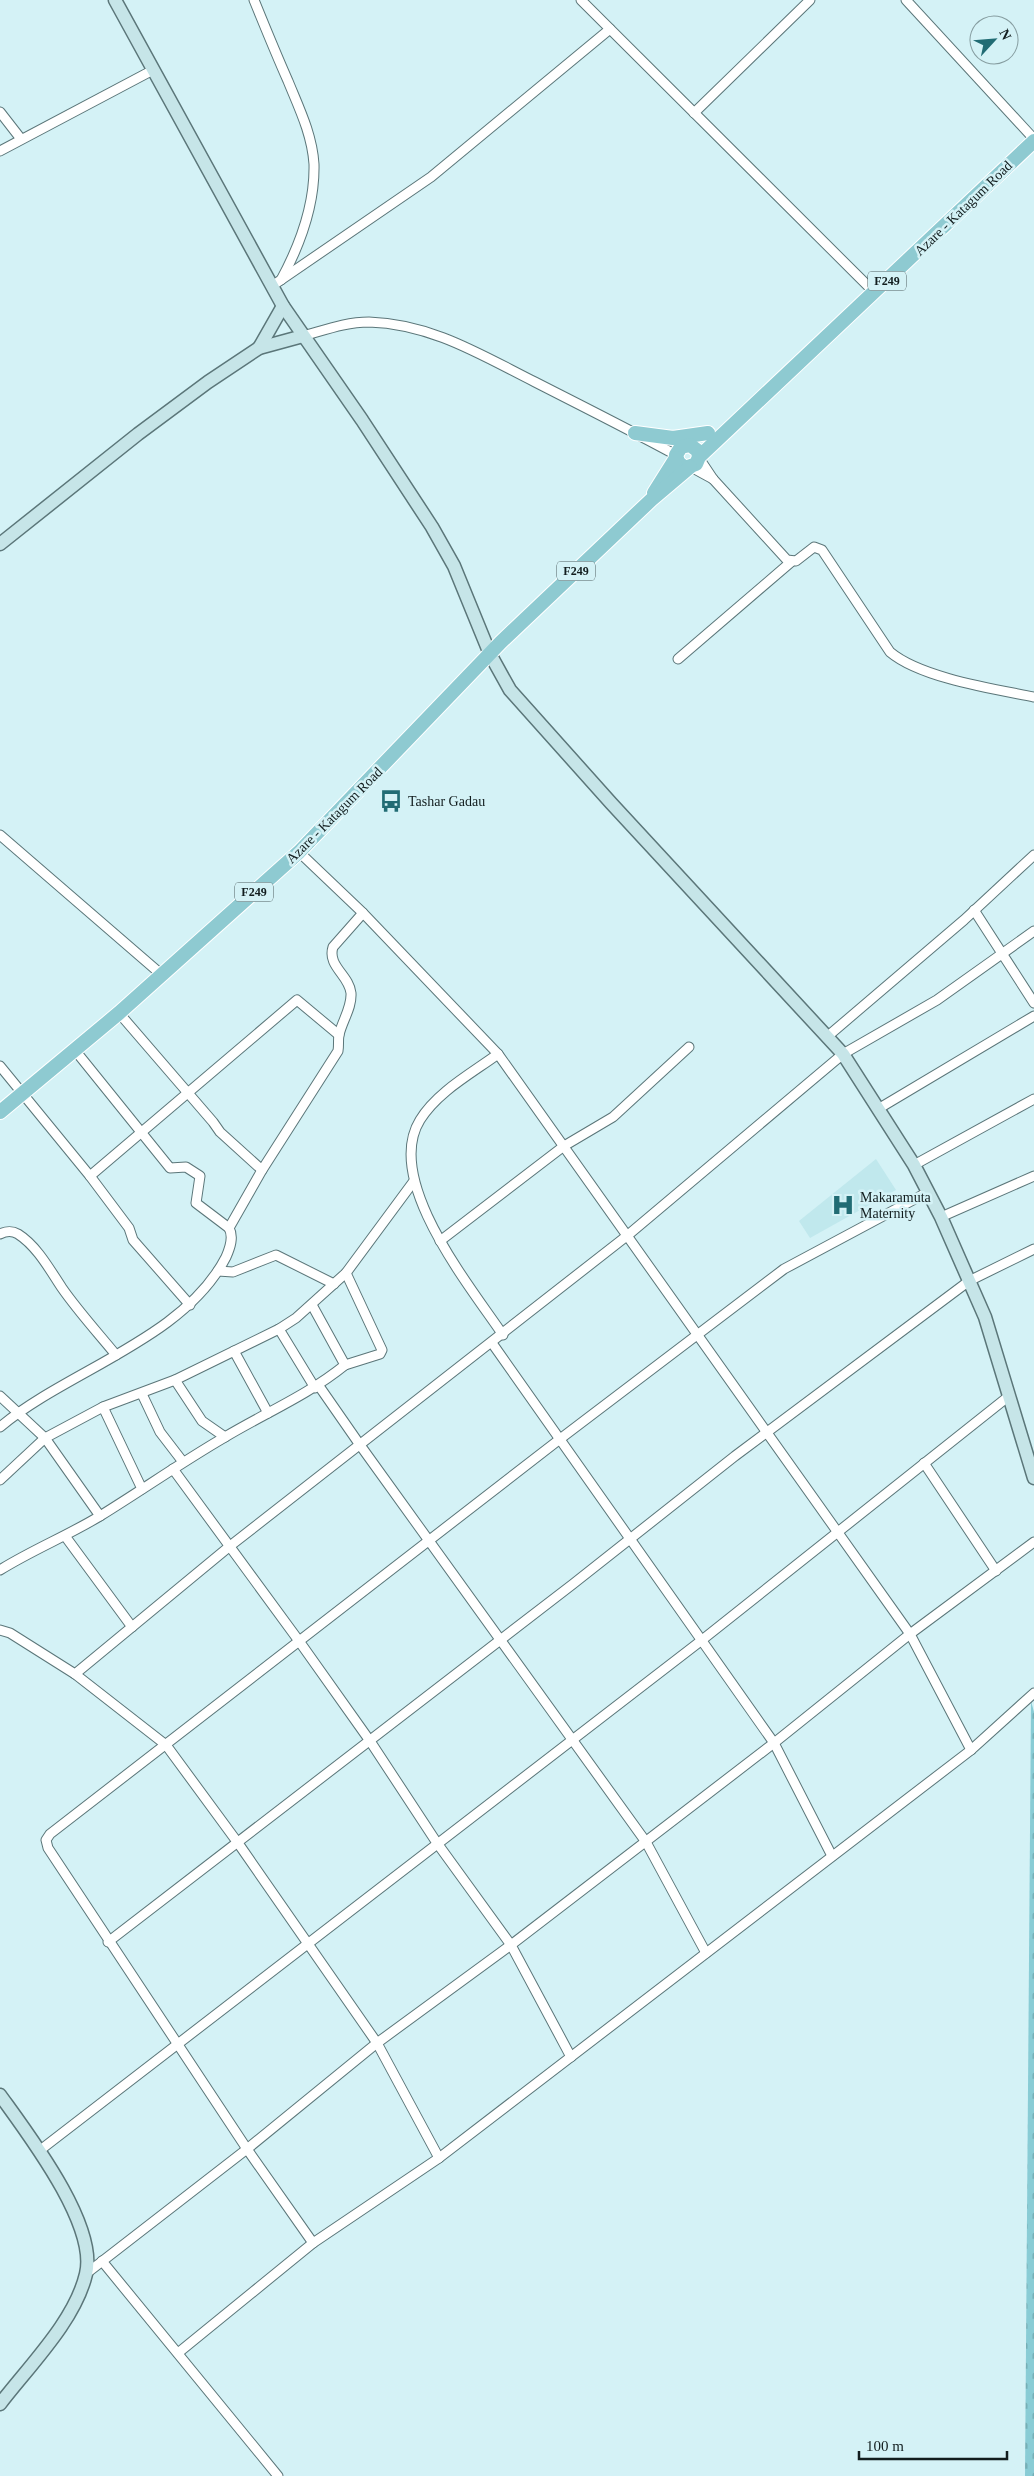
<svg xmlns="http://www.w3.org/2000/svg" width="1034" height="2476" font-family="'Times New Roman',serif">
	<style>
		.built { fill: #c0e8ed }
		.cemetery { fill: url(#cemetery-stones) }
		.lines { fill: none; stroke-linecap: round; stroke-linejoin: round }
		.street-casing { stroke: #5b7679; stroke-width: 11 }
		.secondary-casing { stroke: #5b7679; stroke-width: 15 }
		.primary-casing { stroke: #fff; stroke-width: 16 }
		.street { stroke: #fff; stroke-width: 9 }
		.secondary { stroke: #c6e5e8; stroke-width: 12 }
		.primary { stroke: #8ecad1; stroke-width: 14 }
		.labels { text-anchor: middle; stroke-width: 5; stroke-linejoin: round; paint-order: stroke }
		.shield { fill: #d4f2f6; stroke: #4c5d5f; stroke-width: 1 }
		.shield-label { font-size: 12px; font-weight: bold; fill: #121d1e }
		.street-label { font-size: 14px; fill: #121d1e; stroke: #d4f2f6 }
		.poi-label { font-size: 14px; fill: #121d1e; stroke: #d4f2f6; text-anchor: start }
	</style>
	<defs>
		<pattern id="cemetery-stones" width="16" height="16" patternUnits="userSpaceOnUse" patternTransform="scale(1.25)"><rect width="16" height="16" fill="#89ccd5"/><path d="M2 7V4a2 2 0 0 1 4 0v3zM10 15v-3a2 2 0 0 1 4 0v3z" fill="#75afb6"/></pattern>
	</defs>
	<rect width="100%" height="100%" fill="#d4f2f6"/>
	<!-- built -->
	<polygon class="built" points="876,1159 896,1190 810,1238 799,1221"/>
	<!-- cemetery -->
	<polygon class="cemetery" points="1031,1701 1034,1712 1034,2476 1025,2476"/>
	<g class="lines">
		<defs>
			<g id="street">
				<path d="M254,0C265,27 276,54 288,81C299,108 312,134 314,164C315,205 300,245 281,280"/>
				<polyline points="581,0 875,293"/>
				<polyline points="906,0 1034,139"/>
				<polyline points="0,112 21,139"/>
				<polyline points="694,113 810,0"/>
				<polyline points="0,151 153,70"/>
				<polyline points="272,286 431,177 610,29"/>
				<path d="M303,336C325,330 346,322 369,322C432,324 481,355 535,382C582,406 630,430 676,455"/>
				<path d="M699,458L713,479L787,560L796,561L814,547L822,550L890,652C921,678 994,689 1034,697"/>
				<polyline points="691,467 713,479"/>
				<polyline points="678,659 791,562"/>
				<polyline points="0,835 162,975"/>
				<polyline points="299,852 363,913 498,1054 910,1634 971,1750"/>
				<polyline points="974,910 1034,1003"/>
				<polyline points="119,1013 213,1122 220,1132 262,1170"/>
				<polyline points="828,1036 964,920 1034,855"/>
				<path d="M498,1054C472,1073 437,1092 420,1120C383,1180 470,1286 503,1335"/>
				<polyline points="0,1066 90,1176 129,1228 133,1240 190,1305"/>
				<polyline points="878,1109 1034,1016"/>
				<polyline points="914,1165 1034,1099"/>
				<polyline points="90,1176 297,1000 339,1035"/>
				<polyline points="941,1217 1034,1176"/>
				<path d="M229,1228L262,1170L338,1051C339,1046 338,1040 339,1035C342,1021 352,1008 351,993C349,975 327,966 333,947L363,913"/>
				<path d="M0,1234C6,1231 13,1231 18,1234C37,1246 50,1270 62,1288C78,1311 98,1333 116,1355"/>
				<polyline points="440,1241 564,1146 613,1117 689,1047"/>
				<polyline points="218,1271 233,1272 276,1255 334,1284"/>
				<polyline points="279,1329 315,1388"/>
				<polyline points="492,1343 774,1743 832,1856"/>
				<polyline points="234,1351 268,1413"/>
				<polyline points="345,1365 380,1354 382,1350 346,1273"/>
				<polyline points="175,1380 202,1421 225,1437"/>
				<polyline points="319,1386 360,1445 646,1842 706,1953"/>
				<polyline points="142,1394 160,1432 183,1462"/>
				<polyline points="0,1396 45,1438 100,1516"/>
				<polyline points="103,1407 142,1489"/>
				<path d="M0,1427C68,1370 184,1339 226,1257C230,1248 234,1237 229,1228L196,1203L200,1176L186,1167L170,1168L74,1049"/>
				<polyline points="924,1463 996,1571"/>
				<polyline points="173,1469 299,1641 370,1741 437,1843 511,1945 571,2057"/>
				<polyline points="0,1480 45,1438 103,1407 175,1380 279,1329 296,1318 346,1273 414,1181"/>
				<polyline points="65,1536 132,1627"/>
				<path d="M0,1570C32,1550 67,1536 100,1516C142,1490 182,1462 225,1437C265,1413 308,1395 345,1365L312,1305"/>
				<polyline points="0,1630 10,1633 75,1674 230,1546 628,1235 843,1054 937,1000 1034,931"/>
				<polyline points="75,1674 166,1745 238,1843 377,2043 439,2158"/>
				<polyline points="108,1942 573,1584 735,1456 969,1281 1034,1249"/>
				<polyline points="39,2151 702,1640 1009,1396"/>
				<polyline points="313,2243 247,2149 48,1848 46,1840 50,1834 560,1439 784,1269 928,1192"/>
				<polyline points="102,2261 278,2476"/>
				<polyline points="87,2273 247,2149 377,2043 511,1945 774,1743 910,1634 1034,1542"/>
				<polyline points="178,2353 313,2243 439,2158 971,1750 1034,1693"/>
			</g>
			<g id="secondary">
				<polyline points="115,0 283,306 362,420 432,527 454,566 490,654 510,690 611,803 843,1054 914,1165 941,1217 985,1317 1034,1478"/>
				<polyline points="259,348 283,306"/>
				<polyline points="0,544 138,434 208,382 259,348 303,336"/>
				<path d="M0,2095C28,2134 98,2225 86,2274C75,2321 29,2366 0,2404"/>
			</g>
			<g id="primary">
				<polyline points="635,433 673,438 708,433"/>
				<polyline points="699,457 698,451 690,445 681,447 676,455 678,462 685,468 696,464 699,457 1034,141"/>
				<polyline points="654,493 676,458"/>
				<polyline points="0,1112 119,1013 299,852 501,642 651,500 690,467"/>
			</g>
		</defs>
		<!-- street casing -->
		<use href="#street" class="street-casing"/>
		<!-- secondary casing -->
		<use href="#secondary" class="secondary-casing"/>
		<!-- primary casing -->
		<use href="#primary" class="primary-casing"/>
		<!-- street -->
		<use href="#street" class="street"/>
		<!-- secondary -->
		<use href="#secondary" class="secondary"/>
		<!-- primary -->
		<use href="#primary" class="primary"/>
	</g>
	<!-- icons -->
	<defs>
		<symbol id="bus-bare" viewBox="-9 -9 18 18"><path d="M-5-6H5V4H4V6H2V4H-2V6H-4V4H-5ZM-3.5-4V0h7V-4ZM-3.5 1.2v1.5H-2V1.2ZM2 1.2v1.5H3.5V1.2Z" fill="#216c74" stroke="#d4f2f6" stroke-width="2.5" paint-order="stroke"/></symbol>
		<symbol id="hospital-bare" viewBox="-9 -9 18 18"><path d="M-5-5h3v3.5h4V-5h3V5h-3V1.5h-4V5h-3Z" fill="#216c74" stroke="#d4f2f6" stroke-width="2.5" paint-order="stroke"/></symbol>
	</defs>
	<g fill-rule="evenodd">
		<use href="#bus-bare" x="375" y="785" width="32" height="32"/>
		<use href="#hospital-bare" x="827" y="1189" width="32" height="32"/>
	</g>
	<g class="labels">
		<!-- shield labels -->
		<g class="shield">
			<rect x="868" y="271.5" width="38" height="19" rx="4"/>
			<rect x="557" y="561.5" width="38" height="19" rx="4"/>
			<rect x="235" y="882.5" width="38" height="19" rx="4"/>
		</g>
		<g class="shield-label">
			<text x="887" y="285">F249</text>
			<text x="576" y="575">F249</text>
			<text x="254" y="896">F249</text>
		</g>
		<!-- street labels -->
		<g class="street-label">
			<text transform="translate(963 208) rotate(-44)" y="5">Azare - Katagum Road</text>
			<text transform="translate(334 815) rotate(-45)" y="5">Azare - Katagum Road</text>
		</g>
		<!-- poi labels -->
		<g class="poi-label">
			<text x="408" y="806">Tashar Gadau</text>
			<text x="860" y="1202">Makaramuta<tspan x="860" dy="16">Maternity</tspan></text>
		</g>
	</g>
	<!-- north arrow -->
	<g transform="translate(994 40) rotate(64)"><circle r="24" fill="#d4f2f6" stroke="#869da0"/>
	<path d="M0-4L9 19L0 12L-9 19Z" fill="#216c74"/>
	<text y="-8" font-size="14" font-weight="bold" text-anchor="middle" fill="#121d1e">N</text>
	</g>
	<!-- scale -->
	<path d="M859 2451v8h148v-8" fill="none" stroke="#121d1e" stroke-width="2.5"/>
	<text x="866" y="2451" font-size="15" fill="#121d1e" stroke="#d4f2f6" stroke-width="4" paint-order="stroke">100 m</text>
</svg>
